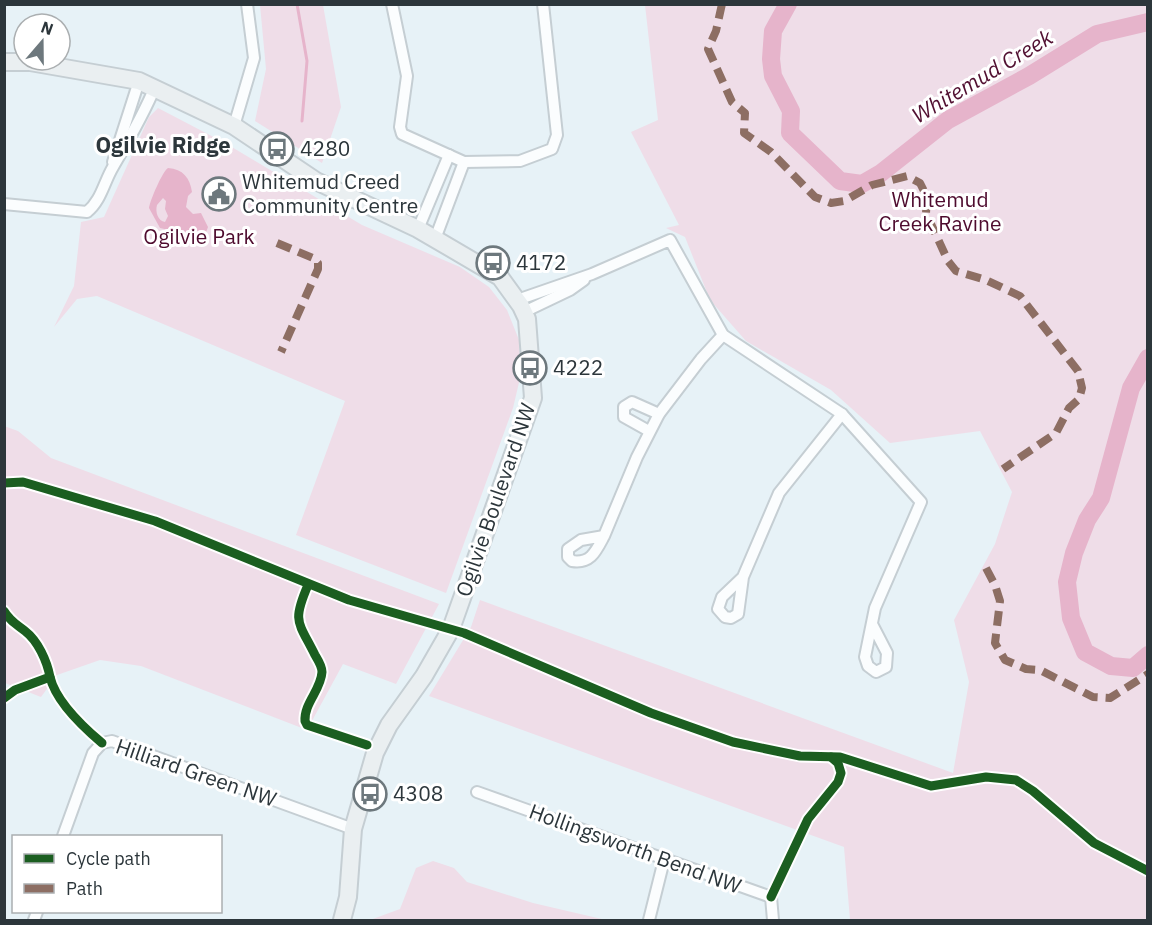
<svg xmlns="http://www.w3.org/2000/svg" width="1152" height="925" font-family="'IBM Plex Sans',sans-serif">
	<style>
		.green { fill: #efdde8 }
		.water { fill: #e6b4cb; fill-rule: evenodd }
		.lines { fill: none; stroke-linecap: round; stroke-linejoin: round }
		.stream { stroke: #e6b4cb; stroke-width: 3 }
		.river { stroke: #e6b4cb; stroke-width: 18 }
		.street-casing { stroke: #c5ced3; stroke-width: 14 }
		.secondary-casing { stroke: #c5ced3; stroke-width: 20 }
		.street { stroke: #fbfdfe; stroke-width: 10 }
		.secondary { stroke: #eaeff1; stroke-width: 16 }
		.quiet { stroke: #8d6e63; stroke-width: 8; stroke-dasharray: 15 8; stroke-linecap: butt }
		.cycleway-casing { stroke: #fff; stroke-width: 13 }
		.cycleway { stroke: #1b5e20; stroke-width: 9 }
		.labels { text-anchor: middle; stroke-width: 6; stroke-linejoin: round; paint-order: stroke }
		.poi-label { font-size: 21px; fill: #2c363b; stroke: #fff; text-anchor: start }
		.park-label { font-size: 21px; fill: #4e0b2e; stroke: #fff }
		.street-label { font-size: 21px; fill: #2c363b; stroke: #fff }
		.water-label { font-size: 22px; font-style: italic; fill: #510f31; stroke: #fff }
		.neighbourhood-label { font-size: 22px; font-weight: bold; fill: #2c363b; stroke: #fff }
	</style>
	<rect width="100%" height="100%" fill="#e7f2f7"/>
	<!-- green -->
	<g class="green">
		<polygon points="260,5 323,5 341,107 322,163 255,121 266,69"/>
		<polygon points="645,5 1147,5 1147,920 850,920 844,847 429,696 471,627 480,600 953,773 969,682 954,620 995,544 1012,492 980,431 890,443 831,390 746,341 710,300 685,237 666,228 679,225 631,132 658,120"/>
		<polygon points="158,108 225,143 362,225 460,267 489,287 507,310 519,340 521,374 513,408 446,593 296,535 345,401 97,296 77,299 54,327 74,286 81,222 104,217 149,117"/>
		<polygon points="4,426 18,431 51,458 439,604 396,684 343,664 307,730 141,666 100,660 57,675 41,697 5,683"/>
		<polygon points="433,861 454,868 467,882 533,903 606,920 370,920 400,909 416,868"/>
	</g>
	<!-- water -->
	<path class="water" d="M168,168C183,169 190,178 192,192L188,196L186,207L193,214L201,213L208,227L204,238L189,245L173,231L160,228L149,208C150,201 162,172 168,168ZM163,198L166,201L165,209L168,216L165,222C158,221 155,212 157,205Z"/>
	<g class="lines">
		<!-- stream -->
		<polyline class="stream" points="297,4 307,61 302,121"/>
		<!-- river -->
		<g class="river">
			<polyline points="788,4 773,31 771,59 773,76 791,111 790,133 840,181 862,184 881,173 948,120 1029,76 1097,34 1148,22"/>
			<polyline points="1148,358 1131,388 1101,498 1087,520 1074,553 1067,582 1071,618 1085,652 1111,666 1133,668 1148,655"/>
		</g>
		<defs>
			<g id="street">
				<polyline points="392,4 407,76 400,127 402,134 464,162 520,161 552,149 557,135 543,4"/>
				<polyline points="234,126 254,58 247,4"/>
				<polyline points="113,162 139,81"/>
				<path d="M4,204L87,212C101,201 104,182 113,167C128,141 143,116 155,87"/>
				<polyline points="418,229 449,155"/>
				<polyline points="435,239 464,162"/>
				<polyline points="517,300 592,274 670,240 723,335 842,414 921,502 875,608 865,657 868,666 876,672 886,667 887,653 872,624"/>
				<polyline points="524,312 570,290 584,280"/>
				<polyline points="649,431 624,417 624,407 632,402 659,414"/>
				<path d="M604,536L581,540L568,549V557L572,561C591,564 596,551 604,536L637,457L659,414L701,359L723,335"/>
				<polyline points="743,577 738,614 731,618 725,617 718,609 722,597 743,577 779,493 842,414"/>
				<polyline points="477,792 771,897 773,920"/>
				<polyline points="63,836 93,753 102,743 112,741 353,829"/>
				<polyline points="34,920 37,912"/>
				<polyline points="649,920 664,860"/>
			</g>
			<polyline id="secondary" points="4,62 30,62 139,81 234,126 316,181 418,229 500,277 521,306 527,319 533,398 451,629 424,676 389,725 375,753 353,829 348,897 342,920"/>
		</defs>
		<!-- street casing -->
		<use href="#street" class="street-casing"/>
		<!-- secondary casing -->
		<use href="#secondary" class="secondary-casing"/>
		<!-- street -->
		<use href="#street" class="street"/>
		<!-- secondary -->
		<use href="#secondary" class="secondary"/>
		<!-- quiet -->
		<g class="quiet">
			<polyline points="722,4 716,31 708,49 732,102 745,113 744,133 771,152 815,197 831,203 844,201 872,185 907,176 920,183 927,197 926,213 948,261 956,271 986,280 1020,296 1078,371 1082,388 1079,399 1069,408 1056,433 1003,469"/>
			<polyline points="277,243 313,258 318,263 318,269 281,352"/>
			<polyline points="986,568 995,585 1000,601 995,643 1005,660 1026,669 1040,670 1093,697 1110,698 1148,674"/>
		</g>
		<defs>
			<g id="cycleway">
				<polyline points="4,483 23,482 155,521 349,600 464,633 651,713 733,742 800,756 840,757 931,786 986,777 1016,780 1033,791 1094,843 1148,871"/>
				<path d="M308,585C292,622 298,621 315,655C318,660 322,666 322,672C321,690 304,703 305,721L307,725L367,745"/>
				<path d="M4,611C10,621 16,624 25,631C38,641 47,661 50,677L15,690L4,698"/>
				<path d="M50,677C56,702 83,727 102,743"/>
				<polyline points="771,897 808,819 838,782 841,773 838,763 831,757"/>
			</g>
		</defs>
		<!-- cycleway casing -->
		<use href="#cycleway" class="cycleway-casing"/>
		<!-- cycleway -->
		<use href="#cycleway" class="cycleway"/>
	</g>
	<!-- icons -->
	<defs>
		<symbol id="bus-ring" viewBox="-11 -11 22 22"><circle r="9.5" fill="#fff" stroke="#6d787d" stroke-width="1.5"/><path d="M-5-6H5V4H4V6H2V4H-2V6H-4V4H-5ZM-3.5-4V0h7V-4ZM-3.5 1.2v1.5H-2V1.2ZM2 1.2v1.5H3.5V1.2Z" fill="#6d787d"/></symbol>
		<symbol id="civic-ring" viewBox="-11 -11 22 22"><circle r="9.5" fill="#fff" stroke="#6d787d" stroke-width="1.5"/><path d="M-.6-6.5H3V-4.5H.6V-3L4-1V1h2V6H-6V1h2V-1L-.6-3ZM-1.2 2.5V6h2.4V2.5Z" fill="#6d787d"/></symbol>
	</defs>
	<g fill-rule="evenodd">
		<use href="#bus-ring" x="258" y="130" width="38" height="38"/>
		<use href="#civic-ring" x="200" y="175" width="38" height="38"/>
		<use href="#bus-ring" x="474" y="244" width="38" height="38"/>
		<use href="#bus-ring" x="511" y="349" width="38" height="38"/>
		<use href="#bus-ring" x="351" y="775" width="38" height="38"/>
	</g>
	<g class="labels">
		<!-- poi labels -->
		<g class="poi-label">
			<text x="300" y="156">4280</text>
			<text x="242" y="189">Whitemud Creed<tspan x="242" dy="24">Community Centre</tspan></text>
			<text x="516" y="270">4172</text>
			<text x="553" y="375">4222</text>
			<text x="393" y="801">4308</text>
		</g>
		<!-- park labels -->
		<g class="park-label">
			<text x="940" y="207">Whitemud<tspan x="940" dy="24">Creek Ravine</tspan></text>
			<text x="199" y="244">Ogilvie Park</text>
		</g>
		<!-- street labels -->
		<g class="street-label">
			<text transform="translate(496 500) rotate(-71)" y="7">Ogilvie Boulevard NW</text>
			<text transform="translate(196 773) rotate(19)" y="7">Hilliard Green NW</text>
			<text transform="translate(635 849) rotate(20)" y="7">Hollingsworth Bend NW</text>
		</g>
		<!-- water labels -->
		<g class="water-label">
			<text transform="translate(982 76) rotate(-31)" y="8">Whitemud Creek</text>
		</g>
		<!-- neighbourhood labels -->
		<g class="neighbourhood-label">
			<text x="163" y="153">Ogilvie Ridge</text>
		</g>
	</g>
	<!-- border -->
	<rect width="1152" height="925" fill="none" stroke="#2c363b" stroke-width="12"/>
	<!-- legend -->
	<rect x="12" y="835" width="210" height="78" fill="#ffffff" stroke="#abafb1" stroke-width="1.5"/>
	<rect x="24" y="854" width="30" height="9" fill="#1b5e20" stroke="#abafb1" stroke-width="1.5"/>
	<text x="66" y="865" font-size="18" fill="#2c363b">Cycle path</text>
	<rect x="24" y="884" width="30" height="9" fill="#8d6e63" stroke="#abafb1" stroke-width="1.5"/>
	<text x="66" y="895" font-size="18" fill="#2c363b">Path</text>
	<!-- north arrow -->
	<g transform="translate(42 42) rotate(20)"><circle r="28" fill="#ffffff" stroke="#abafb1" stroke-width="1.5"/>
	<path d="M0-4.5L10 22L0 15L-10 22Z" fill="#6d787d"/>
	<text y="-9" font-size="16" font-weight="bold" text-anchor="middle" fill="#2c363b">N</text>
	</g>
</svg>
